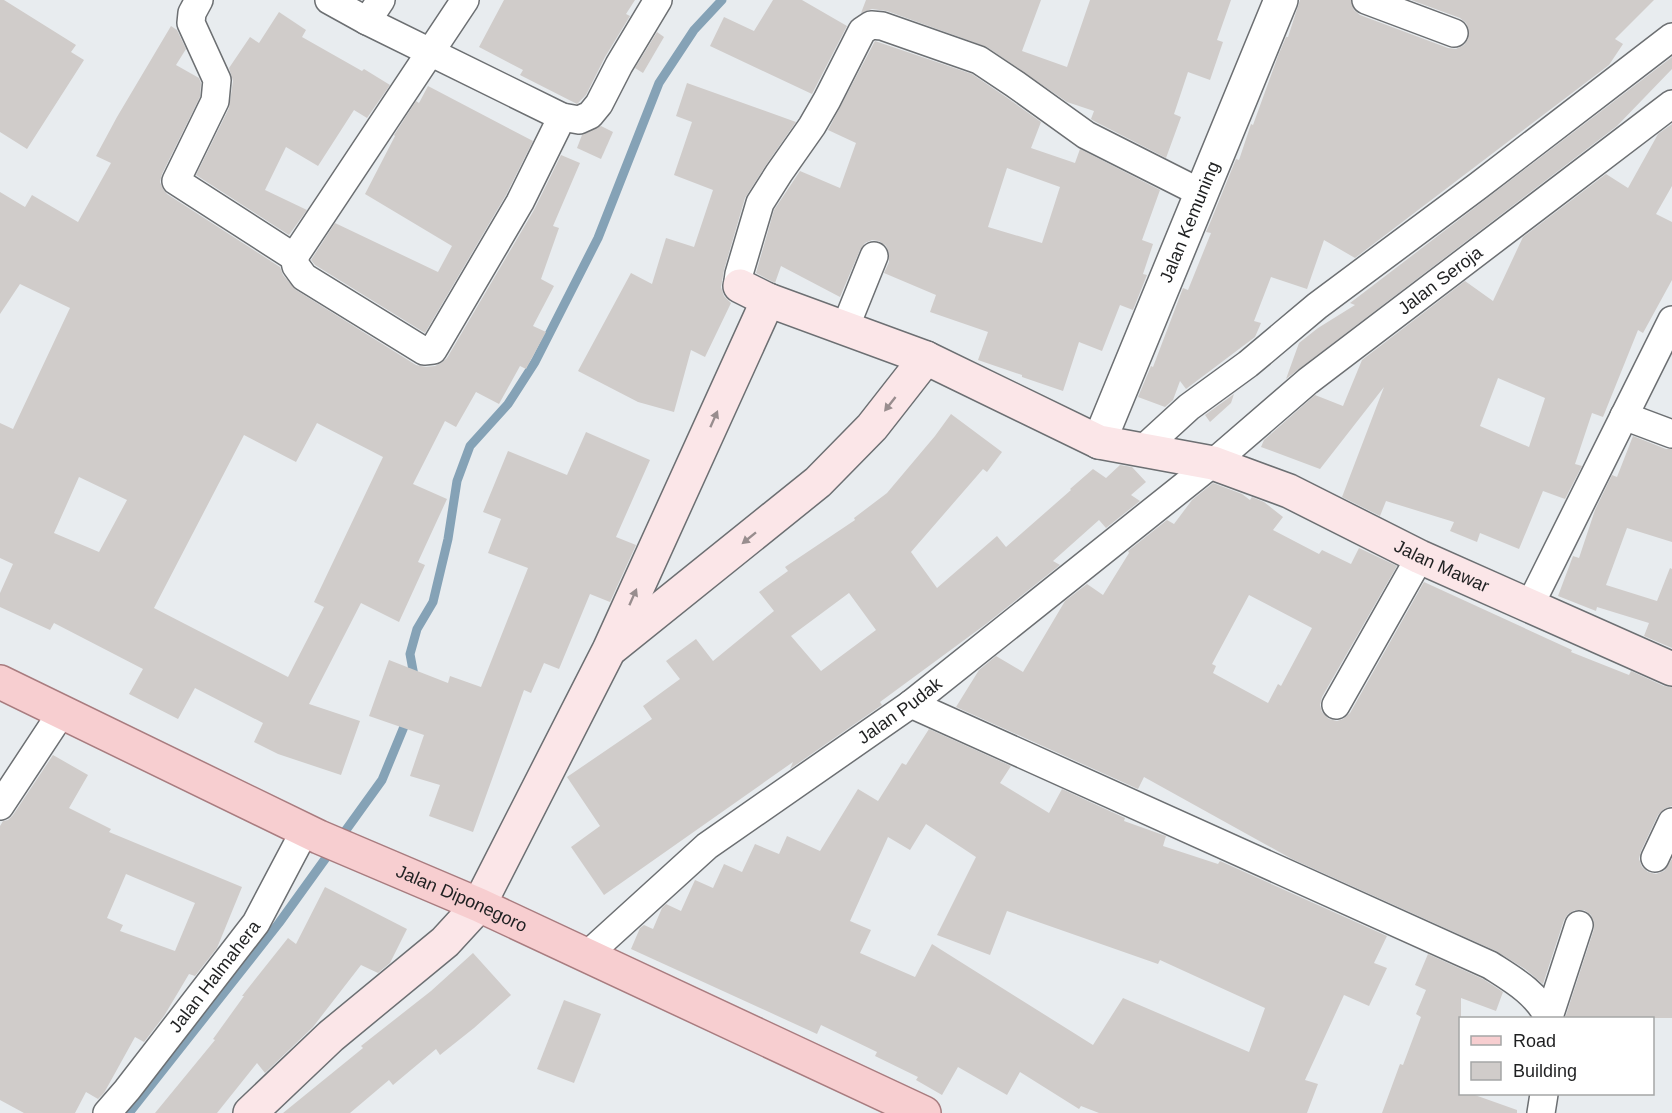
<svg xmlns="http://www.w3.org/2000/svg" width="1672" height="1113" font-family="Helvetica,sans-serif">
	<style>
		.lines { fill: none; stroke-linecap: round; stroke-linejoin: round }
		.stream { stroke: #85a2b6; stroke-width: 9 }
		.building { fill: #d0ccca; fill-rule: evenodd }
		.minor-casing { stroke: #6c6f72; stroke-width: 30 }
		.tertiary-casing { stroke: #6c6f72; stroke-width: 36 }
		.secondary-casing { stroke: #6c6f72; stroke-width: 36 }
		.primary-casing { stroke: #a87c7f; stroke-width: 36 }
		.minor { stroke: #fff; stroke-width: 27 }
		.tertiary { stroke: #fff; stroke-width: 33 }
		.secondary { stroke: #fbe6e8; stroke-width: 33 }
		.primary { stroke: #f7ced0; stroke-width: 33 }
		.oneway { fill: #988d8e }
		.labels { text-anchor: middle; stroke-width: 5; stroke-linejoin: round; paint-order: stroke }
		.street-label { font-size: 18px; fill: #1f2021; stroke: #fff }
	</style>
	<rect width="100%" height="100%" fill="#e8ecef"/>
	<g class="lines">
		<!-- stream -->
		<g class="stream">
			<polyline points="415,681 410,654 417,629 433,602 448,539 457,481 470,446 508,404 535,362 598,238 659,83 694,30 722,0"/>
			<polyline points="129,1113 279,923 382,780 408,717"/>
		</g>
	</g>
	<!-- building -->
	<g class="building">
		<polygon points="0,0 4,0 76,45 71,52 84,60 27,149 0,132"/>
		<polygon points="504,0 635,0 626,14 630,16 605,57 586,95 577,104 520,75 523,70 479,47"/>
		<polygon points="773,0 802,0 847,26 812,94 710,46 724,17 754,31"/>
		<polygon points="866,0 1041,0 1022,51 1067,67 1090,0 1231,0 1217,40 1223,42 1210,80 1188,72 1174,114 1181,117 1166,158 1094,121 1091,119 1094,111 1067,102 987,47 887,11 872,9 861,13"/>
		<polygon points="1300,0 1351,0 1354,10 1360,15 1448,48 1456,49 1464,45 1468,39 1469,30 1466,23 1460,18 1411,0 1654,0 1615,39 1623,44 1609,65 1355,258 1324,240 1307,289 1271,277 1254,321 1261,323 1255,337 1186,389 1180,381 1173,400 1165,407 1138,397 1151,366 1153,367 1183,288 1188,290 1211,233 1206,232 1210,223 1236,159 1239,160 1251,124 1253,125 1278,56 1286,37 1288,37"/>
		<polygon points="279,12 306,30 302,37 362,71 364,69 390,85 367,118 354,110 318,166 286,147 265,190 307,210 289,235 196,175 229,108 233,81 229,68 250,37 259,43"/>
		<path d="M171,26L177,30L186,49L176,65L199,78L201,83L200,97L162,174L160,182L163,189L167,194L280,267L283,275L296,290L416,365L426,367L435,366L441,363L447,358L534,210L561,155L580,163L553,226L559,228L541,279L554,286L533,326L546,332L526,369L520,366L499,404L476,392L456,427L445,421L413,484L447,499L418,562L425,565L399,622L361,603L309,704L360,721L341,775L278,754L254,742L263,723L195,688L178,719L129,694L143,669L54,623L50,630L0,607V593L13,564L0,558V423L13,429L70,308L20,284L0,314V192L25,207L32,195L78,222L111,163L96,156L117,117ZM317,423L383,457L314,602L324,607L288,677L154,608L244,435L296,462ZM79,477L127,500L99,552L54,533Z"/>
		<polygon points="657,32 664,37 643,73 635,68"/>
		<path d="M875,41L972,74L1006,97L1041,122L1031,148L1075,163L1080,149L1160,190L1142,240L1153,244L1143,274L1147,275L1133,310L1120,305L1102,351L1079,342L1063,391L1022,377V375L978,360L988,332L930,312L936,295L884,273L889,262V253L886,246L879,241L872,240L865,243L860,250L840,297L781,266L775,283L756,273L774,210L800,171L840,188L856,143L828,130ZM1007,168L1060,187L1042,243L988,227Z"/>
		<polygon points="1672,57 1672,69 1617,126 1286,379 1299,343 1318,328 1355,305 1350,303"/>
		<polygon points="687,83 796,122 766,165 745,198 724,270 721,287 724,296 731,303 705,357 691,350 674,412 638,402 578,371 631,273 652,284 666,238 694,247 713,190 674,175 692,122 676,116"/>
		<polygon points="428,86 533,141 506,195 425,333 315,265 311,260 335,223 438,272 452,246 365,194 395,136 394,135 416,101 419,103"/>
		<path d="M1672,124V186L1656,214L1672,222V280L1643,333L1638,330L1603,417L1592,413L1575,464L1582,466L1565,499L1543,491L1519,549L1480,533L1477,542L1450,531L1454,522L1386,501L1380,516L1342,497L1384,387L1320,469L1261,447L1264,440L1315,395L1343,406L1362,360L1465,281L1493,301L1523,237L1606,174L1628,188L1658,134ZM1498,378L1545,398L1529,447L1480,426Z"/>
		<polygon points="601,126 613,132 601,159 577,148 582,135"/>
		<polygon points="1234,394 1231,403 1210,422 1205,415"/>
		<path d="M951,414L1002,452L987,472L983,469L911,552L937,588L997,536L1006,547L1071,490L1070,489L1093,469L1106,478L1120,465L1132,467L1146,482L1131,495L1140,501L1106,528L1099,520L1053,561L1060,565L986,624L880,702L882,705L790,769L793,762L604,895L571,847L600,826L567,777L652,719L643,706L680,679L666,661L696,639L713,661L774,611L759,592L788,571L785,567L855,520L854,518L887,493L935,436ZM849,593L876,630L821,671L791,636Z"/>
		<polygon points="586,432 650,460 616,537 636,545 610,602 590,594 559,669 544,663 531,693 524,690 473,832 429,816 440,785 410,776 424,735 369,716 389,660 448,683 450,676 481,687 528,568 488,553 501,519 483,512 508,451 567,475"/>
		<polygon points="1633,436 1666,449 1672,449 1672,542 1627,528 1606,585 1657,601 1670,568 1672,569 1672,648 1644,636 1649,623 1597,607 1596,611 1558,596 1573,556 1579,558 1595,510 1612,475 1617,477"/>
		<path d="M1213,483L1242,494L1250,500L1252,497L1264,502L1283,517L1273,530L1319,554L1322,550L1351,564L1359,548L1397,566L1322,697L1320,705L1322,712L1329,719L1337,721L1343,719L1350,713L1424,582L1572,650L1571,652L1629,675L1631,671L1664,686L1672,687V806L1664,809L1658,815L1641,851L1639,859L1642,867L1648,872L1656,874L1664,871L1672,859V1018H1565L1594,929V922L1591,915L1584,910H1575L1568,914L1564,920L1543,984L1525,969L1496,951L1292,859L1144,777L1138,789L956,707L979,670L996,656L1023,672L1065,601L1087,584L1103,595L1129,553L1128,551L1167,520L1174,524L1192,500ZM1249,595L1312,628L1281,686L1278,684L1268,703L1213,673L1216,666L1212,664Z"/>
		<path d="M929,729L1011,766L1000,783L1049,813L1062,789L1125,818L1124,821L1166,836L1163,846L1218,864L1220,861L1387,936L1374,963L1387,968L1369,1006L1344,995L1305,1080L1318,1084L1307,1113H1099L1081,1106L1079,1109L1020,1072L1007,1095L958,1067L942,1095L916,1080L918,1077L875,1056L877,1052L821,1025L817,1034L631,949L640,928L644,925L653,929L662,908L666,904L681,911L695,880L713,888L724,864L742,872L755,844L779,854L787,836L820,851L858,789L878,801L902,763L906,765ZM926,824L976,857L937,935L990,955L1007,911L1158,964L1160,960L1265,1008L1249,1052L1123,998L1093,1045L932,944L915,977L860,953L871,930L850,921L888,837L910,850Z"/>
		<path d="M53,755L88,775L69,808L111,829L109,832L242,887L217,948L195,976L189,974L164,1016L144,1042L135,1037L104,1093L98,1099L86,1092L75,1113H24L0,1100V826L3,821L8,820L13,815ZM126,874L195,903L175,951L120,931L123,925L107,918Z"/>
		<polygon points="325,887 407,929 390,963 378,973 361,965 313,1027 265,1073 257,1063 217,1113 155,1113 215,1040 213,1039 244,996 242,996 288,938 296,944"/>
		<polygon points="473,953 511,995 474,1028 440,1055 436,1049 393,1085 389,1080 350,1113 283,1113 363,1048 361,1046 431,991"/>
		<polygon points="1428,954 1483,979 1503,992 1496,1011 1461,998 1461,1094 1472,1094 1517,1110 1517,1113 1382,1113 1400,1064 1403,1065 1421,1017 1416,1014 1426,990 1415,985"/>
		<polygon points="564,1000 601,1014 574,1083 537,1069"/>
	</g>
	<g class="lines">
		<defs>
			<g id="minor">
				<polyline points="199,0 192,13 191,23 217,80 215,101 176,181 294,257 296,266 304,277 424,351 433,350 436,345 520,202 562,117"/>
				<polyline points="329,0 367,21 562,117 579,120 590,115 599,104 619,65 658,0"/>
				<polyline points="1366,0 1454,33"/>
				<polyline points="367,21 381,0"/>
				<polyline points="294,257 465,0"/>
				<polyline points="740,286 738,281 739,274 760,203 779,173 812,126 827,100 862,31 871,25 882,26 979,60 1015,84 1086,135 1201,193"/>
				<polyline points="845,328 874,256"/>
				<polyline points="1624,416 1672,434"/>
				<polyline points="1142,450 1189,407 1248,364 1317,306 1478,186 1672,37"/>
				<polyline points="1530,605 1672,320"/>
				<path d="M911,704L1490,965C1515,981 1535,992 1549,1018"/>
				<polyline points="1336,705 1420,557"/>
				<polyline points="0,806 62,712"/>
				<polyline points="1655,858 1672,822"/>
				<path id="s1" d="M586,956L707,846L911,704L1213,463L1308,381L1672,104"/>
				<polyline points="1549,1017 1579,925"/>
				<path id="s2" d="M107,1113L127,1090L256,923L305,830"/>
				<polyline points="1541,1113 1544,1094"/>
			</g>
			<g id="tertiary">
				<path id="s3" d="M1099,442L1281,0"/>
			</g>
			<g id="secondary">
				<path id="s4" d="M740,286L768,300L926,358L1099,442L1213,463L1289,491L1420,557L1672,669"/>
				<polyline points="613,647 818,482 872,427 926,358"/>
				<polyline points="250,1113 331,1036 445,942 479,905 609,650 768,300"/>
			</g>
			<g id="primary">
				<path id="s5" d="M0,682L319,837L479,905L924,1113"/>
			</g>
		</defs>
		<!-- minor casing -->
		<use href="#minor" class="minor-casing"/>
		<!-- tertiary casing -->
		<use href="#tertiary" class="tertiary-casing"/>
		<!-- secondary casing -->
		<use href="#secondary" class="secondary-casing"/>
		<!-- primary casing -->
		<use href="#primary" class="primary-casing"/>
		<!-- minor -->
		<use href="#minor" class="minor"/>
		<!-- tertiary -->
		<use href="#tertiary" class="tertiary"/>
		<!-- secondary -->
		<use href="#secondary" class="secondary"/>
		<!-- primary -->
		<use href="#primary" class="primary"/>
	</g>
	<!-- one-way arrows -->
	<defs><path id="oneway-solid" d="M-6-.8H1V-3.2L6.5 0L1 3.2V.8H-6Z" transform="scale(1.5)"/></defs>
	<g class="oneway">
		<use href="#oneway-solid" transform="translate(890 404) rotate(128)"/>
		<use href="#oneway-solid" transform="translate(714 419) rotate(-66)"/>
		<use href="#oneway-solid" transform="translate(749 538) rotate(141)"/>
		<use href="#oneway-solid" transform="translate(633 597) rotate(-66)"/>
	</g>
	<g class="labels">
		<!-- street labels -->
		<g class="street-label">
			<text dy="6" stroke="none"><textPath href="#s3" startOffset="238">Jalan Kemuning</textPath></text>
			<text dy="6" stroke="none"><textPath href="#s1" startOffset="1090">Jalan Seroja</textPath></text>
			<text dy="6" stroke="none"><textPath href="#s4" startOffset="759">Jalan Mawar</textPath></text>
			<text dy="6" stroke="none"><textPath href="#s1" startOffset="399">Jalan Pudak</textPath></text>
			<text dy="6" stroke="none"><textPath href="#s5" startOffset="510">Jalan Diponegoro</textPath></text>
			<text dy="6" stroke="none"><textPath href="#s2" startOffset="174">Jalan Halmahera</textPath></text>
		</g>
	</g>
	<!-- legend -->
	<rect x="1459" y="1017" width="195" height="78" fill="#ffffff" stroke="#a5a6a6" stroke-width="1.5"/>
	<rect x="1471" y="1036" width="30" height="9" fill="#f7ced0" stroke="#a5a6a6" stroke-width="1.5"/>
	<text x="1513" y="1047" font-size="18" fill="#1f2021">Road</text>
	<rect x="1471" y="1062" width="30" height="18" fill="#d0ccca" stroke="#a5a6a6" stroke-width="1.5"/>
	<text x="1513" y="1077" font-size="18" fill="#1f2021">Building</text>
</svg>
